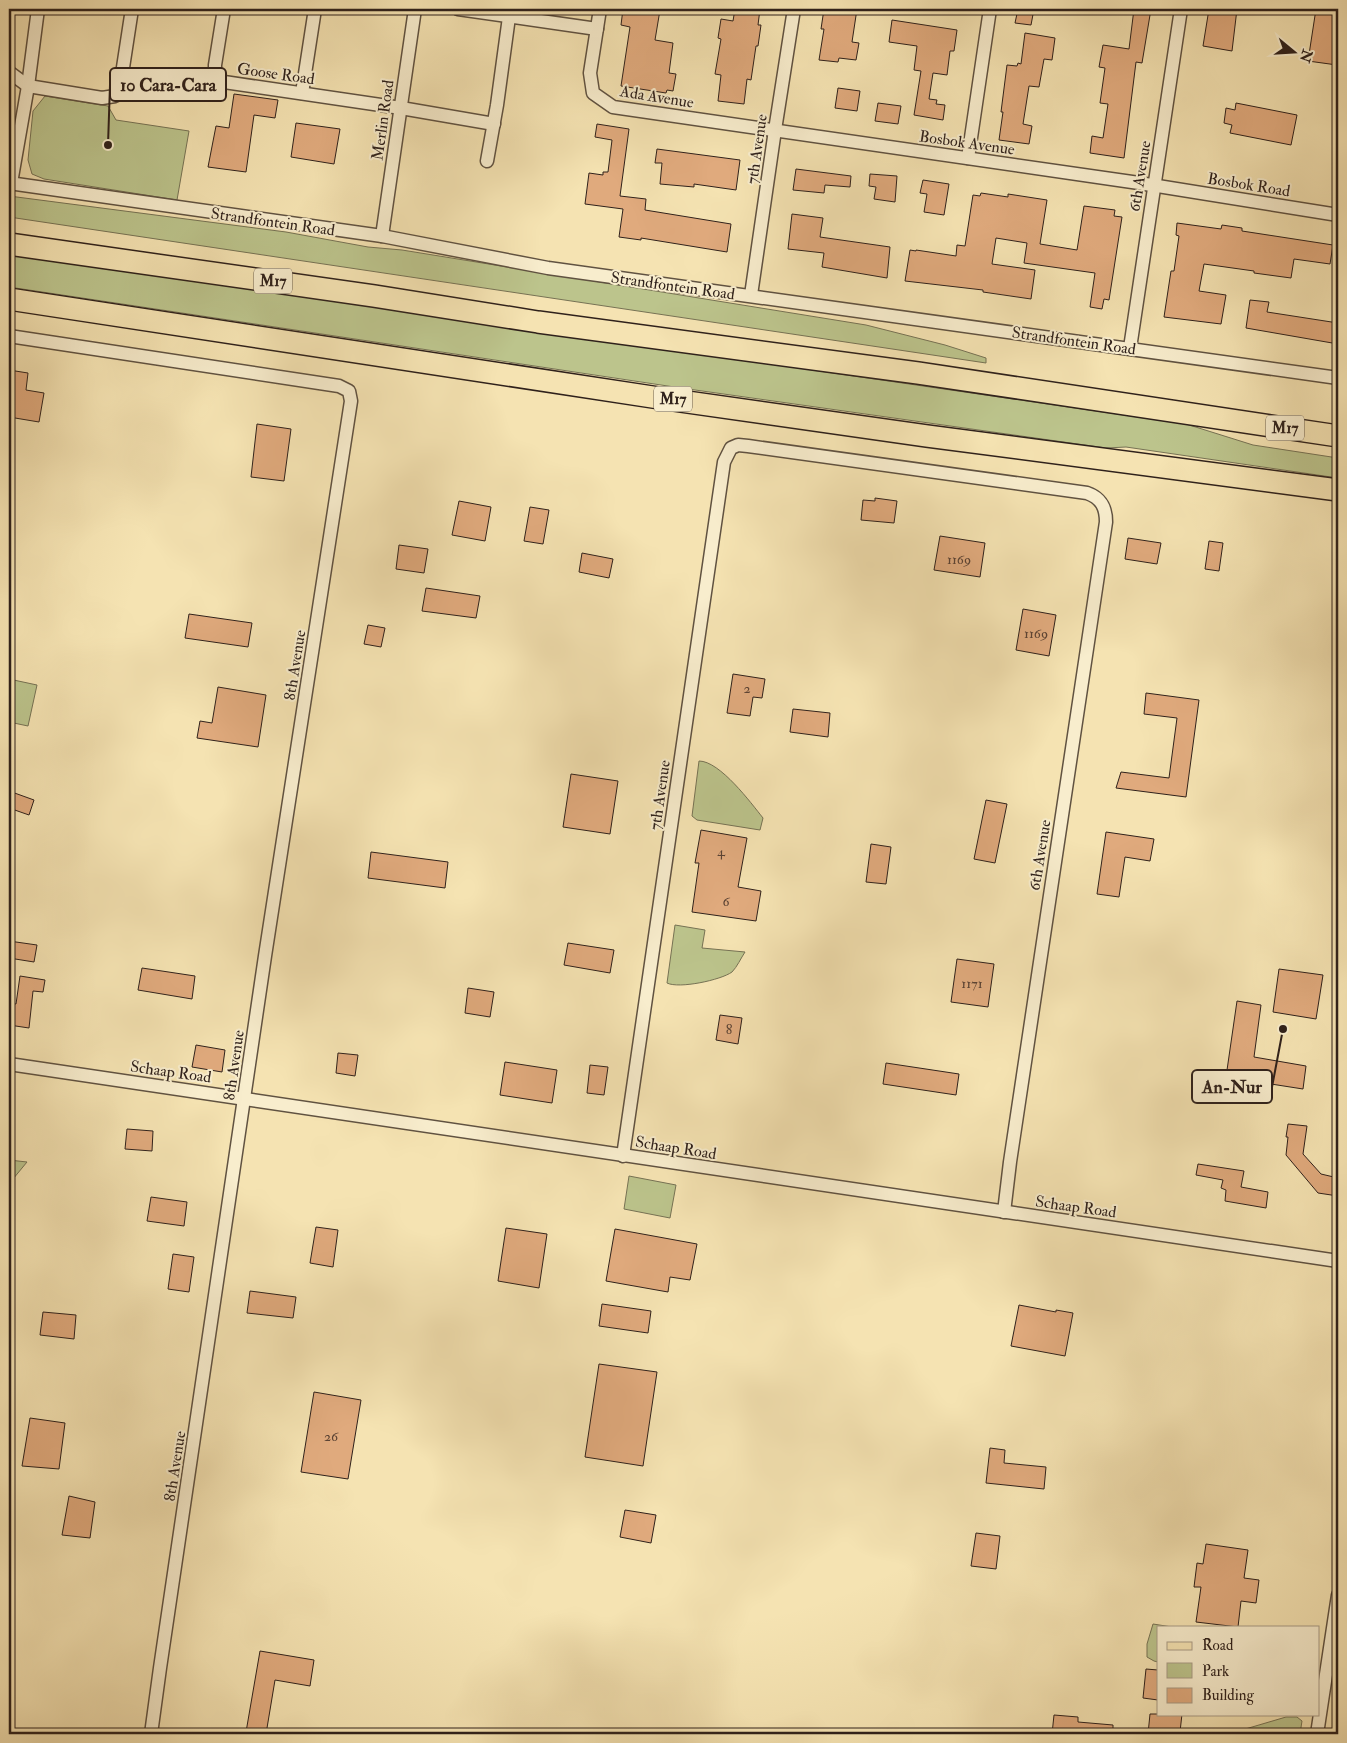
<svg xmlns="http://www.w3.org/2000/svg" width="1347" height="1743" font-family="'IM FELL Double Pica',serif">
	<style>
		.green { fill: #bcc48c; stroke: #767254 }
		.building { fill: #e0aa7d; stroke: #2f211b }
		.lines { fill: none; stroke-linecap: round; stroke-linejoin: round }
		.street-casing { stroke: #605241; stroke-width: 15 }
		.primary-casing { stroke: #2f211b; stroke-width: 24 }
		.street { stroke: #f8edcd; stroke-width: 12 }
		.primary { stroke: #f5e3b2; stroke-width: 21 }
		.labels { text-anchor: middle; stroke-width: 4; stroke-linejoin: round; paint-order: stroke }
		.number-label { font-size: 14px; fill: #5b4334 }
		.shield { fill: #f8edcd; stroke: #6b5e50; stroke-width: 1 }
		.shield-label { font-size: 15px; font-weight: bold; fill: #2f211b }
		.street-label { font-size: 16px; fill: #2f211b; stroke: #f8edcd }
		.leader { fill: none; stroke: #2f211b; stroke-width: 2 }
		.callout-dot { fill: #2f211b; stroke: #f8edcd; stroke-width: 2 }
		.callout { fill: #f8edcd; stroke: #2f211b; stroke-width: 2 }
		.callout-label { font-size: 18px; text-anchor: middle; font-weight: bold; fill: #2f211b }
	</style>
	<rect width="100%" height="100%" fill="#f5e3b2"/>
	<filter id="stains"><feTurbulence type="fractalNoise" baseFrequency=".004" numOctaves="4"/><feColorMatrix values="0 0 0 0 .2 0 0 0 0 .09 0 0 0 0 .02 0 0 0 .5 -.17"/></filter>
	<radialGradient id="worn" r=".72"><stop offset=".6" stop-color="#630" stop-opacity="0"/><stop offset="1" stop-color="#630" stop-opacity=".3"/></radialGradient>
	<!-- green -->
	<g class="green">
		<polygon points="45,96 108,106 116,120 189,131 177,200 44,179 32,174 28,160 33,111"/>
		<polygon points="9,196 286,232 368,247 402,250 866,325 945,345 986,358 986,363 9,217"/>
		<polygon points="9,254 1186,424 1253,445 1338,458 1338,478 1126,447 1106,448 681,388 9,287"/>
		<polygon points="9,679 37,685 28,726 9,722"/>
		<path d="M699,761C720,761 751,803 763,818L760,830L697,820L692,816Z"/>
		<path d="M675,925L705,930L702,948L745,952C741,958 737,967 732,972C721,980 679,989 667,983Z"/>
		<polygon points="9,1160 27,1162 13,1179 9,1206"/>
		<polygon points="629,1176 676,1185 670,1218 624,1209"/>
		<polygon points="1153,1624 1172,1627 1158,1627 1158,1662 1154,1661 1147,1657 1147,1644"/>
		<polygon points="1286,1717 1297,1717 1302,1721 1300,1734 1221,1734 1242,1730"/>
	</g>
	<!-- building -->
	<g class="building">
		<polygon points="623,9 660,10 655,40 673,43 669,73 676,74 673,91 667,90 666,93 621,86 630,27 621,25"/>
		<polygon points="735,9 760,9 758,25 761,25 758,46 756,46 751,80 747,79 744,104 718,101 721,75 715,74 721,39 718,38 721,19 733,21"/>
		<polygon points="824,9 857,9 852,42 859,43 856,60 839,58 838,62 819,60 824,29 821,29"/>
		<polygon points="1018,9 1034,9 1031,25 1015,23"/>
		<polygon points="1134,9 1151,9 1142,63 1136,62 1124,158 1090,153 1092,136 1103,138 1108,104 1100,103 1105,68 1099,67 1103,45 1129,49"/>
		<polygon points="1209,9 1237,9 1232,51 1203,46"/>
		<polygon points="1316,9 1338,10 1337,65 1308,61"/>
		<polygon points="892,20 957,30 954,51 950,51 947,75 933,73 929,99 937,100 936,104 945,105 943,120 914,115 921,71 914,70 917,46 889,42"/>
		<polygon points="1025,33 1055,38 1052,60 1044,59 1039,87 1029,86 1023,124 1032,126 1029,144 999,140 1003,112 1001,112 1007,65 1017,66 1018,63 1021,64"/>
		<polygon points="838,88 860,91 857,111 835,108"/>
		<polygon points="234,94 278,100 275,118 254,115 246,172 208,167 216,126 229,128"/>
		<polygon points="878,103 901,106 898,124 875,121"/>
		<polygon points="1236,103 1297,115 1291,145 1230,133 1232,125 1224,123 1226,108 1235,110"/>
		<polygon points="296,123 340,129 334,164 291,157"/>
		<polygon points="597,124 629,129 620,196 646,199 645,210 731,224 727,252 641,238 641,240 619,237 623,209 585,204 589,173 603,175 603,172 608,172 612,140 595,137"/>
		<polygon points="657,149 740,160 736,190 694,184 694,187 660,184 662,163 655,163"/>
		<polygon points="796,169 851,176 850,187 825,185 824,193 793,190"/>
		<polygon points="870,174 897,176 895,202 874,199 876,187 869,186"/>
		<polygon points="923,180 949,184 944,215 924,212 927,194 920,193"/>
		<polygon points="981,193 1008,197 1008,194 1047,200 1040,244 1077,250 1084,206 1115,210 1114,216 1122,217 1109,300 1104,299 1102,309 1090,307 1095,273 1024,263 1027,243 996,238 992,264 1035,270 1031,299 983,292 983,290 905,281 910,250 916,251 916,250 956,256 957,245 965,246 973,195 980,196"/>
		<polygon points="792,214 823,218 820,237 890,247 887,278 822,267 824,253 788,249"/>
		<polygon points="1177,223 1221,229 1222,225 1242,228 1242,231 1333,245 1330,264 1294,259 1291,278 1254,273 1254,271 1204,264 1199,291 1226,295 1221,324 1164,317 1171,271 1174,271 1179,236 1176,235"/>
		<polygon points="1250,300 1269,302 1267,312 1338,323 1338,344 1246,328"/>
		<polygon points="9,370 28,373 26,390 44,393 39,422 9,417"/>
		<polygon points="257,424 291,429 284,481 251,477"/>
		<polygon points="875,498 897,501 894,523 861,520 863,500 875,501"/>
		<polygon points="459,501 491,507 485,541 452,535"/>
		<polygon points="530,507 549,510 543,544 524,541"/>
		<polygon points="940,536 985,543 980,577 934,570"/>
		<polygon points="1128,538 1161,543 1157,564 1125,559"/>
		<polygon points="1209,541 1223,543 1219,571 1205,569"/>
		<polygon points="399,545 428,549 424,573 396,569"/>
		<polygon points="582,553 613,559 609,578 579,572"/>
		<polygon points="426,588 480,596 476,618 422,611"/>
		<polygon points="1023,609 1056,615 1049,656 1016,650"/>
		<polygon points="189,614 252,623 248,647 185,638"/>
		<polygon points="368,625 385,628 381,647 364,644"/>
		<polygon points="733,674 765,679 762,698 753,697 750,716 727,713"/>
		<polygon points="218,687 266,695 258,747 197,738 200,721 212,723"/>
		<polygon points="1146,693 1199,700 1186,797 1116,788 1121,772 1169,778 1177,718 1144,714"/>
		<polygon points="793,709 830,713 828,737 790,732"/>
		<polygon points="571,774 618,781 610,834 563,827"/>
		<polygon points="9,791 34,800 29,815 9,808"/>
		<polygon points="986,800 1007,804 995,863 974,859"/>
		<polygon points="701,830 747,838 738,887 761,891 756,921 692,912 699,863 695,863"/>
		<polygon points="1106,832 1154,839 1150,861 1125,857 1119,897 1097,894"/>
		<polygon points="871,844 891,847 886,884 866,882"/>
		<polygon points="371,852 448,862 445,888 368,878"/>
		<polygon points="9,941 37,945 34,962 9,958"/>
		<polygon points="568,943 614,950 610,973 564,965"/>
		<polygon points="957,959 994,964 988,1007 951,1002"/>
		<polygon points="142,968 195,976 192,999 138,990"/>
		<polygon points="1279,969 1323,975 1316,1019 1273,1012"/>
		<polygon points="20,976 45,980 43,992 33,991 29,1028 9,1025 9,1003 16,1004"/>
		<polygon points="468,988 494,992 490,1017 465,1013"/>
		<polygon points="1237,1001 1261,1005 1254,1057 1306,1066 1303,1089 1226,1077"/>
		<polygon points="720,1015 742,1018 738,1044 716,1040"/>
		<polygon points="196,1045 225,1050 222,1072 192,1067"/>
		<polygon points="338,1053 358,1055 355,1076 336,1073"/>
		<polygon points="505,1062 557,1070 552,1103 500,1095"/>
		<polygon points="886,1063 959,1074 956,1095 883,1084"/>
		<polygon points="590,1065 608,1067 604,1095 587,1093"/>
		<polygon points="1288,1124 1307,1126 1303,1154 1321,1174 1338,1178 1338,1196 1318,1193 1286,1155 1288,1137 1286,1137"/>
		<polygon points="127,1129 153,1131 152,1151 125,1149"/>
		<polygon points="1198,1164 1244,1171 1241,1187 1268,1192 1266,1208 1225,1201 1226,1190 1221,1188 1223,1180 1196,1175"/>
		<polygon points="151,1197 187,1202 184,1226 147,1221"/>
		<polygon points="316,1227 338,1230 333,1267 310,1263"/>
		<polygon points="506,1228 547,1234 539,1288 498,1281"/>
		<polygon points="615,1229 697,1244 690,1280 670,1277 668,1292 606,1281"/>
		<polygon points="173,1254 194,1257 189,1292 168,1289"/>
		<polygon points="250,1291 296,1297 293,1318 247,1313"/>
		<polygon points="602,1304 651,1311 648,1333 599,1326"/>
		<polygon points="1019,1305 1056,1312 1056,1310 1073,1313 1065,1356 1011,1346"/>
		<polygon points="43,1312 76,1315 74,1339 40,1335"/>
		<polygon points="599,1364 657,1372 643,1466 585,1457"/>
		<polygon points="314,1392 361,1400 348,1479 301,1472"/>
		<polygon points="30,1418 65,1423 59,1469 22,1466"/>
		<polygon points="990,1448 1005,1450 1004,1463 1046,1467 1044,1489 986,1483"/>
		<polygon points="69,1496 95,1502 90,1538 62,1535"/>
		<polygon points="625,1510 656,1515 651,1543 620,1537"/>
		<polygon points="976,1533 1000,1536 996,1569 971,1566"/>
		<polygon points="1206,1544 1248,1550 1244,1578 1259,1580 1256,1603 1241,1601 1238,1627 1196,1622 1201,1587 1194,1587 1197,1563 1203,1564"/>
		<polygon points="260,1651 314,1660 310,1686 275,1680 266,1734 246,1732"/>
		<polygon points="1146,1669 1158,1670 1158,1700 1143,1698"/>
		<polygon points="1150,1714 1182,1714 1180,1732 1171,1731 1170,1734 1148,1734"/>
		<polygon points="1054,1715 1078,1717 1078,1722 1113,1725 1113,1734 1052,1734"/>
	</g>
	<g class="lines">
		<defs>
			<g id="street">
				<polyline points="224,9 215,65 215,76 224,82 401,108 494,124"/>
				<polyline points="458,9 597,29"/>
				<polyline points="600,9 590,73 593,93 613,107 1139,183 1338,215"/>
				<polyline points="9,72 28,86 102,98 115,96 120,87 132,9"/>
				<polyline points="302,93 315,9"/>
				<polyline points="968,158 990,9"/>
				<polyline points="487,161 497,105 509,17"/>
				<polyline points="9,183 382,236 548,268 1338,378"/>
				<polyline points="11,183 28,86 38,9"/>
				<polyline points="382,236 415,9"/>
				<polyline points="751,295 775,130 794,9"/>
				<polyline points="9,336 339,386 349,391 351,401 265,956 160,1668 151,1734"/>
				<polyline points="1130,348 1181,9"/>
				<polyline points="9,1064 1338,1261"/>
				<path d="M623,1156L724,462L731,448L738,445L748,446L1087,493C1101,498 1106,507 1106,522L1010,1162L1004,1212"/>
				<polyline points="1317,1734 1338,1595"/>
			</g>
			<g id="primary">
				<polyline points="9,244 374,296 538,322 918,373 1338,436"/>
				<polyline points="9,299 659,398 927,436 1338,490"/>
			</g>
		</defs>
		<!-- street casing -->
		<use href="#street" class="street-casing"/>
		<!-- primary casing -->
		<use href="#primary" class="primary-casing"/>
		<!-- street -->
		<use href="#street" class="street"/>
		<!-- primary -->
		<use href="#primary" class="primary"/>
	</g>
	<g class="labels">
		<!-- number labels -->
		<g class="number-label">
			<text x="959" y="564">1169</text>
			<text x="1036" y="638">1169</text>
			<text x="747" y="693">2</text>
			<text x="721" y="856">4</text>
			<text x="726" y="906">6</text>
			<text x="972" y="988">1171</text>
			<text x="729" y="1034">8</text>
			<text x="331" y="1441">26</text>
		</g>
		<!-- shield labels -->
		<g class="shield">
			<rect x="254" y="268.5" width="38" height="25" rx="4"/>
			<rect x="654" y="386.5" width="38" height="25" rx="4"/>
			<rect x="1266" y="415.5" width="38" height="25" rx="4"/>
		</g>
		<g class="shield-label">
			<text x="273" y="286">M17</text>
			<text x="673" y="404">M17</text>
			<text x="1285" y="433">M17</text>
		</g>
		<!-- street labels -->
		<g class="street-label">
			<text transform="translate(276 73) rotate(8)" y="6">Goose Road</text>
			<text transform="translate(657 96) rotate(9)" y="6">Ada Avenue</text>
			<text transform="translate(382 120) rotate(-82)" y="6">Merlin Road</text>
			<text transform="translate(967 142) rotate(8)" y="6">Bosbok Avenue</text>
			<text transform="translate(756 149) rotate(-82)" y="6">7th Avenue</text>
			<text transform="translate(1139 176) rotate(-81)" y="6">6th Avenue</text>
			<text transform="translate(1249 184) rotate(9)" y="6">Bosbok Road</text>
			<text transform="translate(273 221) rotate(8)" y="6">Strandfontein Road</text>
			<text transform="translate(673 285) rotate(8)" y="6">Strandfontein Road</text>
			<text transform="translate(1074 340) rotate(8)" y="6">Strandfontein Road</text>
			<text transform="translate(294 665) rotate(-81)" y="6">8th Avenue</text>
			<text transform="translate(659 795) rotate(-82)" y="6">7th Avenue</text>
			<text transform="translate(1039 855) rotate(-81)" y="6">6th Avenue</text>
			<text transform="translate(233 1065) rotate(-82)" y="6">8th Avenue</text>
			<text transform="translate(171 1071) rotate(8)" y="6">Schaap Road</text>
			<text transform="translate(676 1147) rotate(9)" y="6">Schaap Road</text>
			<text transform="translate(1076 1206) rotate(8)" y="6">Schaap Road</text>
			<text transform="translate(174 1466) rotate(-81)" y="6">8th Avenue</text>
		</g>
	</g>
	<!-- callouts -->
	<path class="leader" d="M108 145L110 85M1283 1029L1272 1087"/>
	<g class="callout-dot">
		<circle cx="108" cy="145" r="5"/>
		<circle cx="1283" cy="1029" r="5"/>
	</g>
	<g class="callout">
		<rect x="110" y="68" width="116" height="33" rx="5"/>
		<rect x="1192" y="1070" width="80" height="33" rx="5"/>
	</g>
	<g class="callout-label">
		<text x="168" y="91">10 Cara-Cara</text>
		<text x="1232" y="1093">An-Nur</text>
	</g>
	<!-- margin -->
	<rect width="1347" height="1743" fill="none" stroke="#f5e3b2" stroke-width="30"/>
	<rect x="10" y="10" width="1327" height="1723" fill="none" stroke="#2f211b" stroke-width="2.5"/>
	<rect x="15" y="15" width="1317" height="1713" fill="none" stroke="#2f211b"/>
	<!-- legend -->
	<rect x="1157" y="1626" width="162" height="90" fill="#f8edcd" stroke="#a89b86"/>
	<rect x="1167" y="1642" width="25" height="8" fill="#f5e3b2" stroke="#a89b86"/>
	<text x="1202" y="1650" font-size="15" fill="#2f211b">Road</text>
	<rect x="1167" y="1663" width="25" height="15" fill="#bcc48c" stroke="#a89b86"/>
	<text x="1202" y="1676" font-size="15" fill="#2f211b">Park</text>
	<rect x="1167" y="1688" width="25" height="15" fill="#e0aa7d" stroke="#a89b86"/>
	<text x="1202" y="1700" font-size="15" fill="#2f211b">Building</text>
	<!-- north arrow -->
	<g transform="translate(1294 52) rotate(108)" stroke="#f8edcd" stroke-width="4" paint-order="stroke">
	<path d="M0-4L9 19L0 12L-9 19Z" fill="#2f211b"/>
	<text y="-8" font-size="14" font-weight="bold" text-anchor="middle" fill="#2f211b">N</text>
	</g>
	<rect width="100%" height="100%" filter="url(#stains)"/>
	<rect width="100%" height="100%" fill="url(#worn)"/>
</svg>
